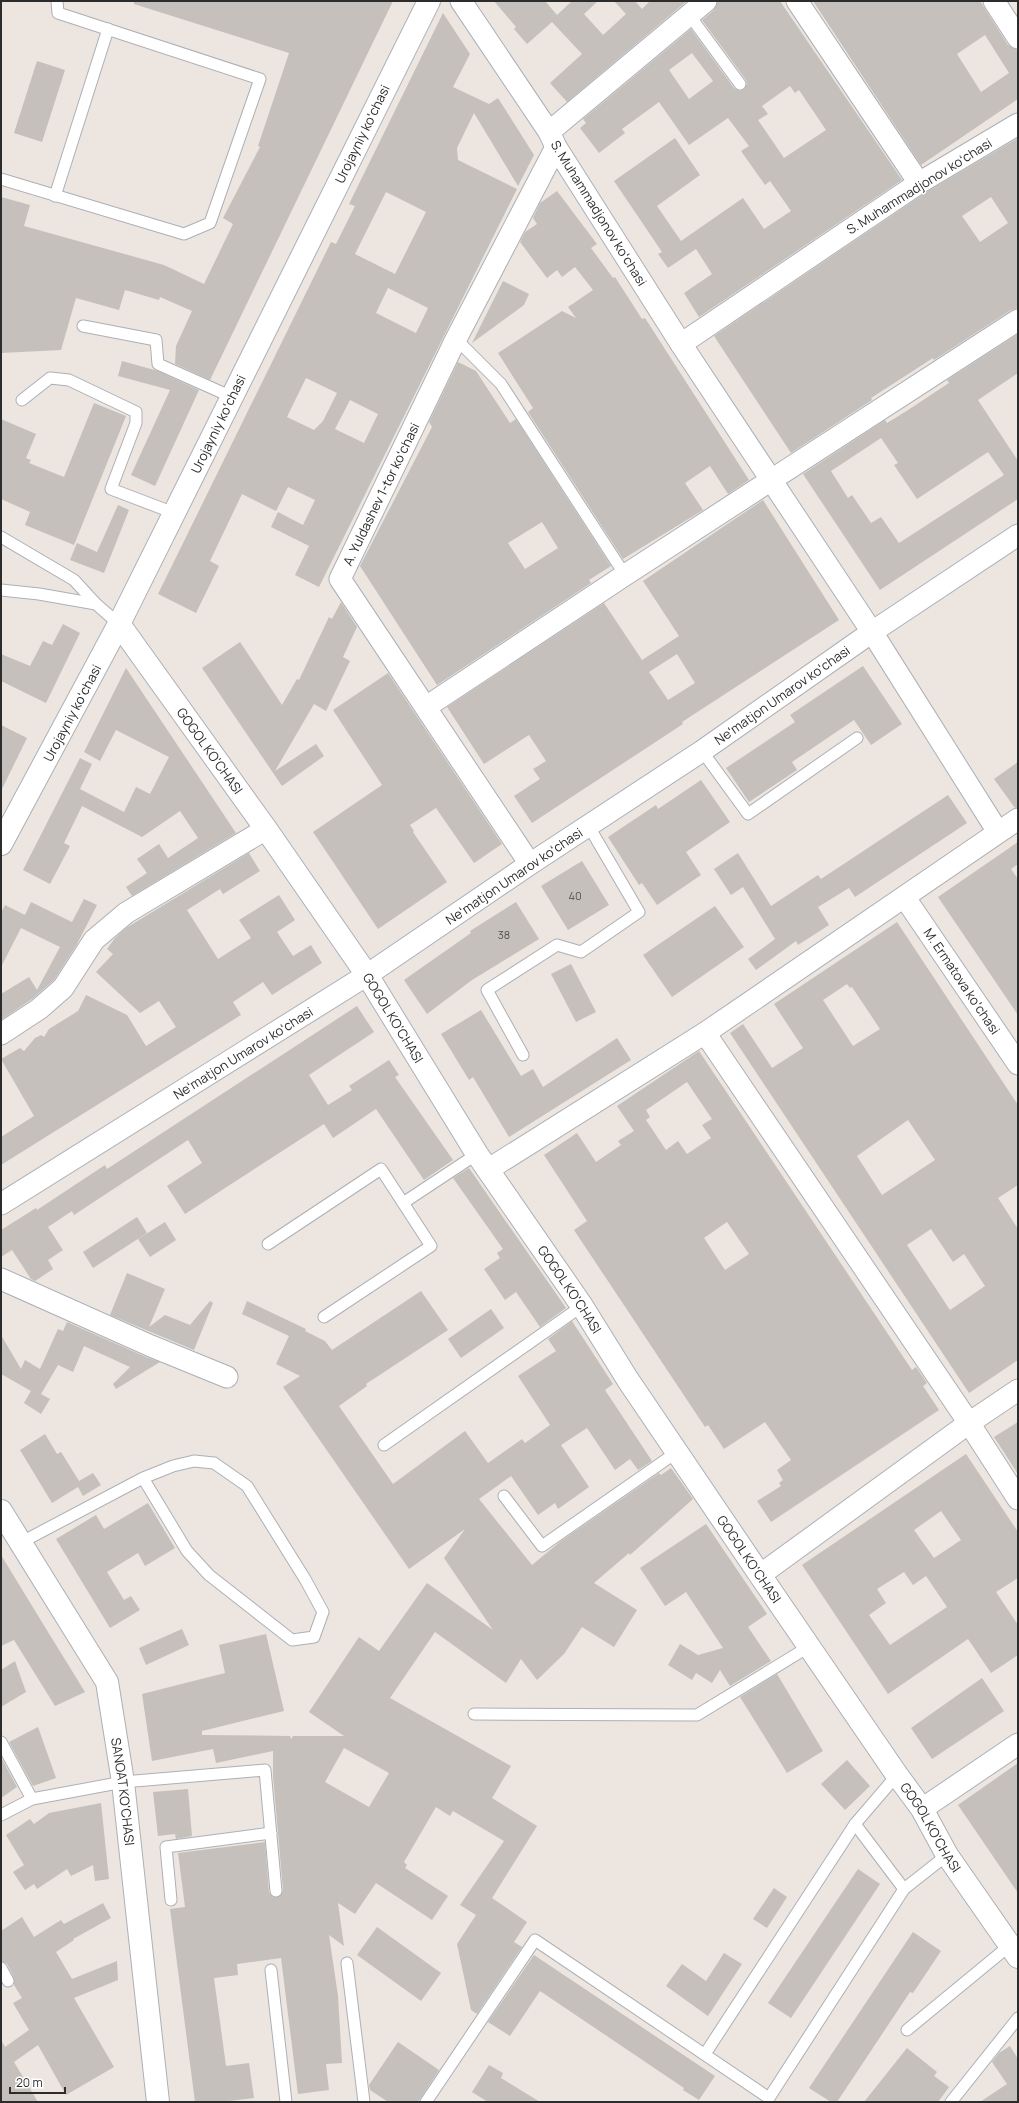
<svg xmlns="http://www.w3.org/2000/svg" width="1019" height="2103" font-family="Manrope,sans-serif">
	<style>
		.building { fill: #c5c0bb; fill-rule: evenodd }
		.lines { fill: none; stroke-linecap: round; stroke-linejoin: round }
		.lane-casing { stroke: #acb0b7; stroke-width: 13 }
		.street-casing { stroke: #acb0b7; stroke-width: 23 }
		.secondary-casing { stroke: #acb0b7; stroke-width: 24 }
		.lane { stroke: #fff; stroke-width: 11 }
		.street { stroke: #fff; stroke-width: 21 }
		.secondary { stroke: #fff; stroke-width: 22 }
		.labels { text-anchor: middle; stroke-width: 3; stroke-linejoin: round; paint-order: stroke }
		.number-label { font-size: 11px; fill: #525150 }
		.street-label { font-size: 13px; fill: #2c2c2c; stroke: #fff }
	</style>
	<rect width="100%" height="100%" fill="#ece5e0"/>
	<!-- building -->
	<g class="building">
		<polygon points="134,1 393,1 210,380 175,364 176,346 192,311 160,297 159,300 125,290 119,310 76,298 61,350 1,353 1,197 30,205 24,226 164,265 204,284 233,224 223,218 260,147 258,146 289,53 134,4"/>
		<polygon points="494,1 545,1 557,15 572,1 598,1 584,14 603,35 626,14 614,1 635,1 642,9 650,1 687,1 567,102 550,83 582,54 552,22 527,44 514,29 516,27"/>
		<path d="M718,1H780L902,180L699,317L684,293L712,274L696,249L668,268L658,254L662,252L614,181L675,138L700,175L657,206L681,241L743,198L764,229L791,211L770,181L765,185L741,151L749,146L728,118L689,145L659,102L622,129L625,133L599,153L580,128L586,123L583,119L691,29L734,88L740,91L744,89L747,84L746,80L702,20L714,10ZM692,53L713,81L689,99L669,70ZM790,86L795,93L799,90L826,130L784,158L758,120L768,114L762,106Z"/>
		<path d="M813,1H980L1008,45L1018,50V99L921,165ZM985,35L1009,73L981,92L957,54Z"/>
		<path d="M443,13L470,54L453,87L489,104L498,98L534,155L518,186L474,113L457,148L458,160L517,189L319,587L295,575L309,546L271,527L278,512L303,525L315,500L288,487L276,511L242,494L210,561L219,566L196,613L158,594L331,242L336,244L355,206L349,204ZM386,192L426,212L395,274L355,254ZM388,288L428,308L416,333L376,313ZM306,378L337,393L323,421L314,430L287,417ZM350,400L378,414L364,443L335,429Z"/>
		<polygon points="37,61 65,70 42,142 14,133"/>
		<path d="M1018,138V308L1011,310L934,360L933,358L871,398L872,400L791,453L714,336L925,193ZM991,197L1008,223L980,242L962,216Z"/>
		<polygon points="557,191 597,244 591,248 613,278 615,277 642,319 645,318 749,480 728,494 710,466 685,483 703,510 623,559 528,412 533,408 498,353 562,311 576,318 568,307 593,290 575,267 562,277 557,270 547,278 520,242 525,232 537,224 533,218 540,203"/>
		<polygon points="503,281 529,294 524,305 472,343"/>
		<path d="M1018,334V373L978,400L1018,461V499L880,590L803,474L885,420L887,423L905,412L949,383L947,380ZM881,438L898,463L894,465L917,499L988,452L1004,475L899,543L881,517L871,523L852,495L848,498L831,471Z"/>
		<polygon points="122,361 158,371 199,390 155,486 131,475 170,390 118,376"/>
		<path d="M458,362L476,371L510,423L516,419L611,566L589,580L591,583L437,685L360,566L432,427L429,422ZM542,522L558,548L525,569L508,543Z"/>
		<polygon points="94,403 126,416 74,545 25,525 30,512 1,499 1,419 36,434 26,458 31,460 29,463 64,477"/>
		<path d="M763,500L839,620L682,722L683,724L532,823L514,796L540,779L533,769L546,761L529,735L484,764L447,707L604,603L642,660L679,636L643,581ZM677,654L695,683L668,700L649,672Z"/>
		<polygon points="118,505 129,510 104,573 70,560 77,543 97,552"/>
		<polygon points="341,602 357,627 343,657 350,661 326,711 314,704 275,771 316,744 324,756 282,786 202,668 240,642 282,705 297,679 299,680 329,617 332,619"/>
		<polygon points="63,624 80,633 46,703 1,681 1,654 30,666 43,641 52,645"/>
		<polygon points="863,666 902,724 871,745 854,720 792,762 797,770 749,802 726,768 795,722 790,715"/>
		<polygon points="126,668 236,833 132,896 126,887 147,873 137,859 159,844 168,858 198,838 180,811 142,837 82,806 64,843 70,846 50,884 23,870 80,758 92,764 80,789 124,812 136,787 150,794 169,757 116,730 100,761 84,752"/>
		<polygon points="388,673 502,844 474,863 436,808 410,825 414,831 413,832 447,882 378,929 313,832 382,785 333,710"/>
		<polygon points="1,725 27,738 1,791"/>
		<polygon points="1018,762 1018,807 1015,808 994,779"/>
		<polygon points="701,780 730,822 686,852 701,875 657,905 642,883 639,885 608,837 656,805 658,809"/>
		<polygon points="948,795 967,823 855,897 849,888 818,907 829,925 798,945 796,941 756,970 748,959 775,939 743,887 731,895 714,869 738,853 771,906 818,875 821,879"/>
		<polygon points="1018,842 1018,864 1011,869 1018,879 1018,1015 938,897"/>
		<polygon points="249,853 260,871 223,894 220,889 187,910 218,959 251,938 239,920 279,895 295,920 277,932 293,956 311,945 322,963 272,995 263,982 233,1002 241,1015 1,1165 1,1137 34,1116 1,1059 20,1048 24,1051 35,1038 41,1035 44,1037 49,1029 78,1011 86,995 127,1015 146,1046 176,1027 159,1001 140,1013 96,972 113,954 107,949 115,938 126,928"/>
		<polygon points="582,861 609,905 568,930 541,886"/>
		<polygon points="84,899 97,905 76,946 54,980 32,999 1,1020 1,994 29,977 37,990 60,947 21,928 1,967 1,913 5,905 25,915 31,902 72,922"/>
		<polygon points="516,902 539,939 472,980 427,1014 404,980 471,933 470,931"/>
		<polygon points="715,906 744,947 672,997 643,955"/>
		<path d="M897,922L1018,1105V1185L998,1198L1018,1229V1360L969,1393L730,1033L743,1024L772,1068L803,1048L774,1004ZM847,984L850,988L852,987L880,1029L853,1046L823,1000ZM908,1120L935,1160L882,1195L857,1156ZM931,1229L953,1262L964,1254L985,1286L950,1310L907,1245Z"/>
		<polygon points="571,964 596,1012 576,1022 551,974"/>
		<polygon points="357,1006 374,1032 309,1075 328,1105 352,1090 349,1086 389,1060 399,1075 395,1077 453,1160 424,1180 376,1109 333,1138 324,1124 185,1214 167,1186 202,1163 188,1140 74,1215 72,1211 48,1227 63,1250 48,1260 53,1269 35,1281 31,1279 12,1250 1,1257 1,1230 36,1208 37,1210 105,1165 107,1169"/>
		<polygon points="481,1010 521,1076 533,1069 543,1087 617,1038 631,1060 509,1137 473,1077 469,1080 441,1034"/>
		<path d="M699,1051L912,1370L916,1367L927,1383L923,1386L939,1410L771,1522L757,1501L781,1486L779,1483L783,1480L777,1470L791,1460L765,1422L724,1449L708,1425L705,1427L574,1230L587,1221L544,1155L577,1133L596,1162L621,1145L618,1141L634,1131L617,1106ZM687,1082L712,1119L702,1125L711,1138L687,1154L678,1141L666,1150L646,1120L650,1117L646,1110ZM727,1222L749,1254L725,1270L704,1238Z"/>
		<polygon points="469,1168 566,1308 540,1327 516,1292 505,1300 484,1269 500,1258 497,1253 503,1249 453,1178"/>
		<polygon points="137,1217 147,1233 93,1268 83,1252"/>
		<polygon points="165,1222 176,1240 150,1257 138,1239"/>
		<polygon points="127,1273 165,1289 149,1327 165,1315 190,1325 210,1301 213,1303 194,1350 110,1315"/>
		<path d="M421,1291L448,1330L366,1384L367,1386L339,1406L393,1484L465,1431L488,1463L522,1439L525,1443L550,1425L518,1376L556,1351L548,1339L572,1321L613,1384L605,1390L652,1461L638,1470L630,1459L615,1470L587,1428L561,1445L589,1487L558,1509L555,1503L538,1515L511,1476L479,1499L532,1565L561,1541L659,1473L661,1475L671,1468L693,1499L630,1555L629,1553L594,1583L637,1610L614,1647L582,1627L564,1654L537,1680L521,1659L506,1683L435,1632L390,1698L511,1766L492,1798L537,1826L492,1898L527,1922L514,1942L522,1947L477,2014L471,2010L457,1944L476,1915L460,1905L504,1841L453,1811L450,1816L436,1807L404,1862L407,1865L405,1868L448,1896L432,1920L376,1883L355,1914L338,1903L344,1946L329,1935L338,1996L342,2063L326,2064L329,2090L298,2094L281,1958L237,1964L238,1975L214,1978L226,2066L249,2063L254,2098L221,2102H195L170,1909L185,1907L178,1853L265,1842L269,1892L273,1897L280,1896L283,1890L273,1776V1751L216,1763L213,1749L152,1761L142,1694L225,1673L219,1645L266,1634L284,1711L202,1731V1735L290,1736L291,1739L293,1736H344L309,1712L359,1637L379,1651L427,1583L493,1630L444,1558L465,1529L409,1569L283,1387L300,1376L276,1364L289,1336L242,1314L247,1301L306,1329L305,1331L325,1341L332,1350ZM344,1748L389,1773L369,1807L325,1782Z"/>
		<polygon points="491,1309 504,1328 461,1358 448,1339"/>
		<polygon points="67,1322 146,1357 160,1362 116,1389 113,1384 130,1367 84,1346 73,1372 58,1365 41,1394 50,1399 41,1414 24,1403 31,1391 1,1374 1,1335 21,1369 25,1360 40,1369 58,1329 63,1331"/>
		<polygon points="1018,1422 1018,1474 994,1437"/>
		<polygon points="45,1434 57,1454 61,1452 79,1481 93,1473 101,1485 83,1496 78,1487 52,1503 20,1450"/>
		<path d="M966,1454L1018,1532V1578L996,1592L1018,1625V1655L991,1673L968,1639L888,1694L802,1565ZM941,1511L961,1540L934,1558L914,1530ZM904,1572L913,1585L926,1576L947,1607L890,1645L869,1615L886,1603L877,1589Z"/>
		<polygon points="148,1503 175,1548 145,1566 138,1553 107,1572 124,1600 131,1596 140,1610 110,1628 56,1539 96,1515 104,1529"/>
		<polygon points="706,1524 767,1614 748,1627 771,1661 730,1686 720,1670 712,1683 696,1673 692,1680 668,1665 680,1644 698,1655 723,1648 686,1592 665,1606 640,1568"/>
		<polygon points="1,1555 48,1632 85,1692 55,1706 14,1640 1,1646"/>
		<polygon points="182,1629 189,1645 146,1665 139,1648"/>
		<polygon points="15,1661 26,1692 1,1707 1,1670"/>
		<polygon points="777,1674 823,1751 787,1773 740,1697"/>
		<polygon points="982,1678 1004,1711 932,1759 911,1728"/>
		<polygon points="38,1727 56,1778 33,1786 9,1742"/>
		<polygon points="1,1757 17,1787 1,1798"/>
		<polygon points="847,1760 870,1786 845,1810 821,1784"/>
		<polygon points="1018,1763 1018,1893 958,1805"/>
		<polygon points="188,1789 192,1836 176,1839 175,1834 158,1836 153,1792"/>
		<polygon points="101,1803 109,1879 95,1881 93,1865 71,1876 67,1869 37,1889 34,1884 25,1890 13,1872 24,1865 6,1835 30,1819 34,1824 49,1813"/>
		<polygon points="858,1869 880,1884 791,2018 768,2003"/>
		<polygon points="774,1888 787,1897 767,1928 753,1919"/>
		<polygon points="103,1903 111,1918 73,1939 74,1940 56,1952 72,1979 117,1961 118,1980 74,1998 114,2067 66,2095 38,2045 14,2062 38,2102 1,2102 1,2040 5,2047 29,2030 13,2003 22,1998 14,1985 14,1978 7,1964 1,1961 1,1931 22,1917 34,1937 61,1920 64,1924"/>
		<polygon points="377,1927 441,1973 421,2001 357,1955"/>
		<polygon points="913,1932 941,1951 913,1993 910,1992 837,2102 831,2102 809,2088"/>
		<polygon points="724,1953 742,1964 708,2016 666,1986 682,1964 706,1981"/>
		<polygon points="534,1955 715,2076 699,2100 683,2090 684,2088 540,1991 510,2036 488,2022"/>
		<polygon points="398,2042 439,2070 418,2102 388,2102 370,2090 369,2085"/>
		<polygon points="1010,2046 1018,2059 1018,2102 980,2102 1007,2084 992,2062 999,2053"/>
		<polygon points="907,2048 937,2072 934,2076 949,2087 938,2102 864,2102"/>
		<polygon points="489,2065 503,2073 501,2078 540,2102 488,2102 472,2092"/>
	</g>
	<g class="lines">
		<defs>
			<g id="lane">
				<polyline points="690,16 740,84"/>
				<polyline points="1,179 184,234 210,223 260,79 58,13 57,1"/>
				<polyline points="55,196 108,29"/>
				<polyline points="83,326 156,340 158,364 232,397"/>
				<polyline points="456,339 501,384 625,575"/>
				<polyline points="22,400 50,378 69,380 136,412 136,423 111,489 174,513"/>
				<polyline points="1,537 74,580 96,604"/>
				<polyline points="1,590 39,594 96,604 119,624"/>
				<polyline points="702,751 748,814 857,738"/>
				<polyline points="523,1055 487,990 557,945 581,952 639,912 588,825"/>
				<polyline points="403,1203 477,1154"/>
				<polyline points="268,1244 381,1169 431,1246 324,1317"/>
				<polyline points="384,1445 582,1306"/>
				<polyline points="504,1496 542,1546 677,1452"/>
				<polyline points="20,1543 143,1478 173,1466 194,1461 214,1463 247,1486 305,1579 323,1612 314,1637 292,1640 209,1575 187,1551 143,1478"/>
				<polyline points="474,1714 697,1715 810,1646"/>
				<polyline points="1,1742 32,1799"/>
				<polyline points="1,1815 32,1799 123,1782 265,1770 276,1891"/>
				<polyline points="855,1824 904,1889"/>
				<polyline points="171,1900 166,1847 271,1833"/>
				<polyline points="347,1963 364,2102"/>
				<polyline points="1,1968 8,1981"/>
				<polyline points="271,1970 286,2102"/>
				<polyline points="907,2030 1009,1946"/>
				<polyline points="705,2054 855,1824 897,1775"/>
				<polyline points="426,2102 535,1940 769,2098 904,1889 947,1855"/>
				<polyline points="951,2102 1018,2018"/>
			</g>
			<g id="street">
				<polyline points="461,1 549,132"/>
				<polyline points="706,1 549,132 556,147 681,344 872,632 998,832"/>
				<polyline points="797,1 919,183"/>
				<polyline points="994,1 1018,38"/>
				<polyline points="681,344 919,183 1018,124"/>
				<polyline points="426,707 625,575 1018,320"/>
				<polyline points="530,864 340,579 456,339 556,147"/>
				<polyline points="905,898 1018,1064"/>
				<polyline points="705,1033 969,1423 1018,1499"/>
				<polyline points="1,1034 39,1009 63,988 94,940 126,913 266,829"/>
				<polyline points="489,1169 705,1033 1018,819"/>
				<polyline points="1,1204 367,975 530,864 702,751 872,632 1018,535"/>
				<polyline points="1,1279 151,1346 227,1377"/>
				<polyline points="760,1575 969,1423 1018,1390"/>
				<polyline points="922,1809 1018,1744"/>
			</g>
			<g id="secondary">
				<path id="s1" d="M119,624L266,829L367,975L477,1154L582,1306L628,1380L760,1575L897,1775L922,1809L947,1855L1018,1957"/>
				<polyline points="1,844 119,624 429,1"/>
				<path id="s2" d="M1,1511L107,1682L123,1782L158,2102"/>
			</g>
		</defs>
		<!-- lane casing -->
		<use href="#lane" class="lane-casing"/>
		<!-- street casing -->
		<use href="#street" class="street-casing"/>
		<!-- secondary casing -->
		<use href="#secondary" class="secondary-casing"/>
		<!-- lane -->
		<use href="#lane" class="lane"/>
		<!-- street -->
		<use href="#street" class="street"/>
		<!-- secondary -->
		<use href="#secondary" class="secondary"/>
	</g>
	<g class="labels">
		<!-- number labels -->
		<g class="number-label">
			<text x="575" y="900">40</text>
			<text x="504" y="939">38</text>
		</g>
		<!-- street labels -->
		<g class="street-label">
			<text transform="translate(362 134) rotate(-64)" y="5">Urоjayniy koʻchasi</text>
			<text transform="translate(919 186) rotate(-32)" y="5">S. Muhammadjonov koʻchasi</text>
			<text transform="translate(599 213) rotate(58)" y="5">S. Muhammadjonov koʻchasi</text>
			<text transform="translate(218 424) rotate(-64)" y="5">Urоjayniy koʻchasi</text>
			<text transform="translate(381 494) rotate(-64)" y="5">A. Yuldashev 1-tor koʻchasi</text>
			<text transform="translate(782 695) rotate(-35)" y="5">Neʻmatjon Umarov koʻchasi</text>
			<text transform="translate(72 713) rotate(-62)" y="5">Urоjayniy koʻchasi</text>
			<text dy="5" stroke="none"><textPath href="#s1" startOffset="156">GOGOL KO'CHASI</textPath></text>
			<text transform="translate(514 876) rotate(-34)" y="5">Neʻmatjon Umarov koʻchasi</text>
			<text transform="translate(962 981) rotate(56)" y="5">M. Ermatova koʻchasi</text>
			<text dy="5" stroke="none"><textPath href="#s1" startOffset="480">GOGOL KO'CHASI</textPath></text>
			<text transform="translate(243 1053) rotate(-32)" y="5">Neʻmatjon Umarov koʻchasi</text>
			<text dy="5" stroke="none"><textPath href="#s1" startOffset="804">GOGOL KO'CHASI</textPath></text>
			<text dy="5" stroke="none"><textPath href="#s1" startOffset="1128">GOGOL KO'CHASI</textPath></text>
			<text dy="5" stroke="none"><textPath href="#s2" startOffset="312">SANOAT KO'CHASI</textPath></text>
			<text dy="5" stroke="none"><textPath href="#s1" startOffset="1452">GOGOL KO'CHASI</textPath></text>
		</g>
	</g>
	<!-- border -->
	<rect width="1019" height="2103" fill="none" stroke="#2c2c2c" stroke-width="4"/>
	<!-- scale -->
	<path d="M10 2087v6h55v-6" fill="none" stroke="#2c2c2c" stroke-width="2"/>
	<text x="16" y="2087" font-size="12" fill="#2c2c2c" stroke="#ffffff" stroke-width="3" paint-order="stroke">20 m</text>
</svg>
